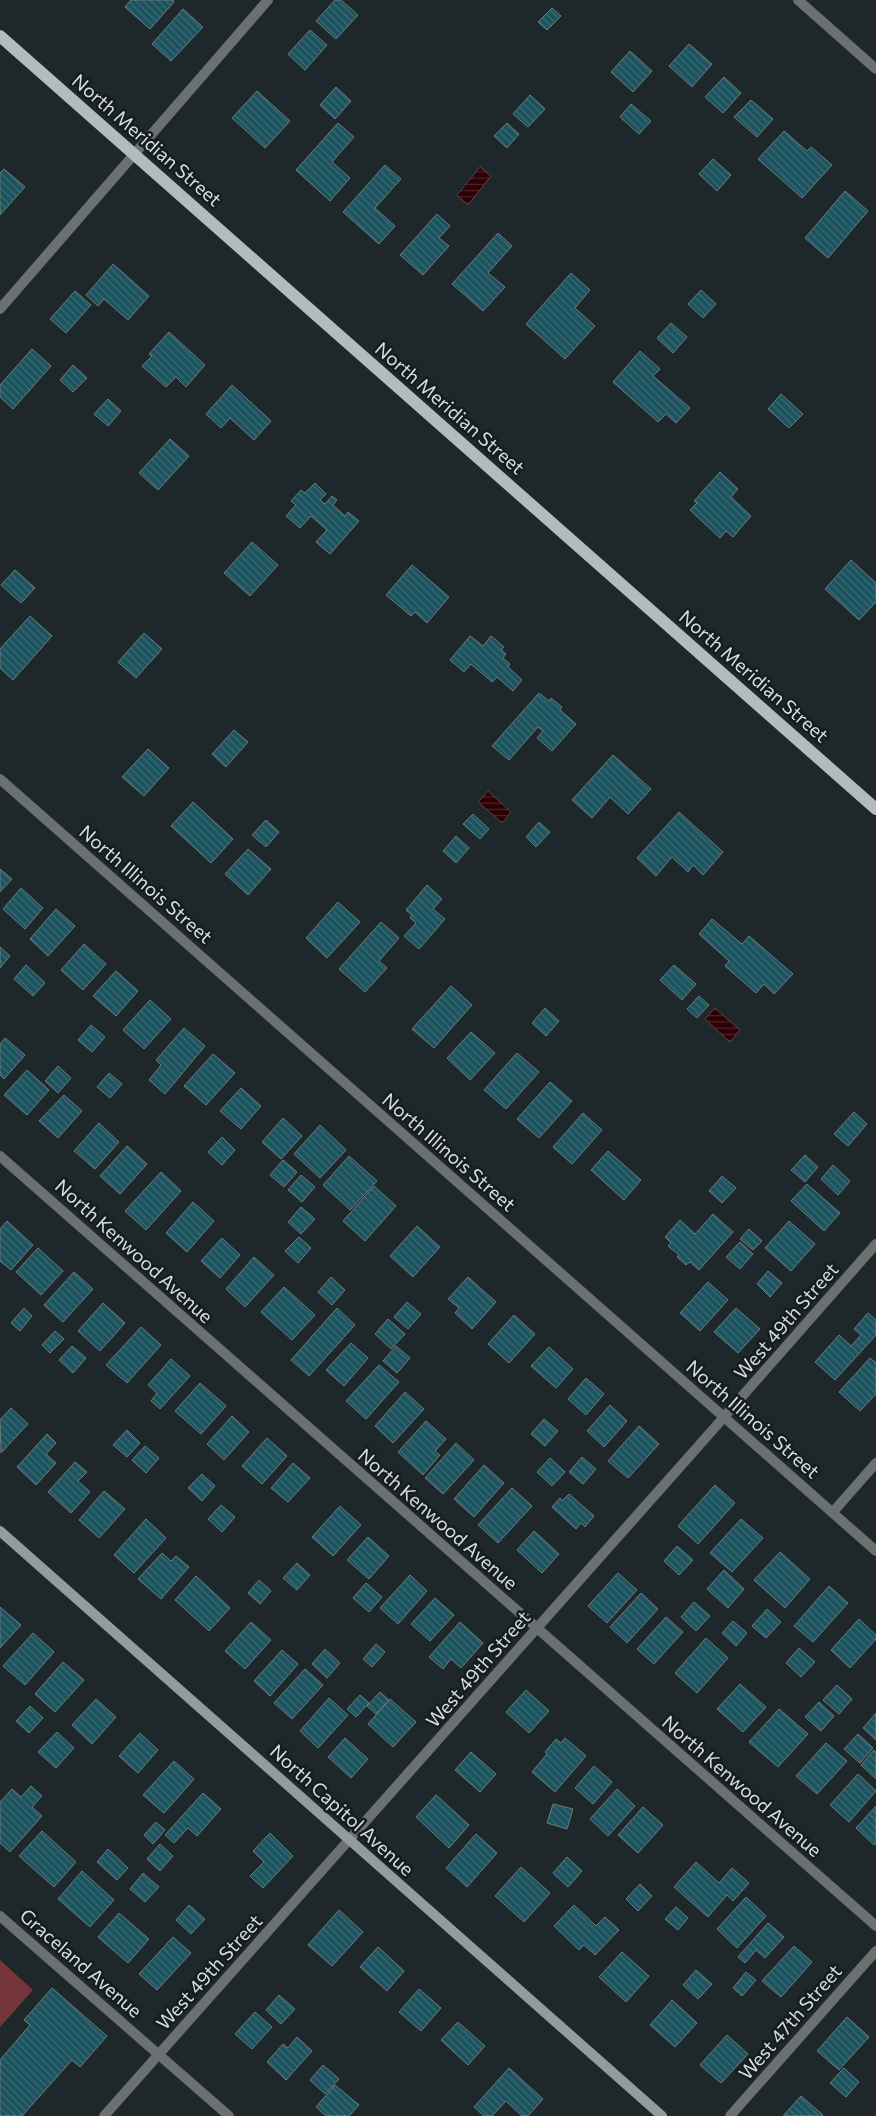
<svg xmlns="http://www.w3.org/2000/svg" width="876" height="2116" font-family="Commissioner,sans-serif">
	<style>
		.pitch { fill: #74363a }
		.water { fill: url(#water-rules); stroke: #604346 }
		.building { fill: url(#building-back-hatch); stroke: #6f7a7d }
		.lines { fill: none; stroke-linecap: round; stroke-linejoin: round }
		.minor { stroke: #6b7071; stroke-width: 10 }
		.tertiary { stroke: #6b7071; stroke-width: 10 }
		.secondary { stroke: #939b9c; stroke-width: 10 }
		.primary { stroke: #b2bcbe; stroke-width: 12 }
		.labels { text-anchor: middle; stroke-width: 5; stroke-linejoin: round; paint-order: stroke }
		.street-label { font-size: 19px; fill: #d8dedf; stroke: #151d1f }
	</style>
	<defs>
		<pattern id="water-rules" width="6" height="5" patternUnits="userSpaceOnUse" patternTransform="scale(1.25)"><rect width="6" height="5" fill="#2d0005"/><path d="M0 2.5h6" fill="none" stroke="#4b2529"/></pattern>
		<pattern id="building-back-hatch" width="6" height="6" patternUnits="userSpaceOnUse" patternTransform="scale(1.25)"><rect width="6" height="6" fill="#1b535e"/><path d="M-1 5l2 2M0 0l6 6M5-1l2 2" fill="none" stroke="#3b6b75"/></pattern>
	</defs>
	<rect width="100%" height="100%" fill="#1e2729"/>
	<!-- pitch -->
	<polygon class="pitch" points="0,1960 33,1990 0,2027"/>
	<!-- water -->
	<g class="water">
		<polygon points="480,167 491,176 468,205 457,195"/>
		<polygon points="488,791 511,812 502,823 478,802"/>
		<polygon points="715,1008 740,1030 730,1042 705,1019"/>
	</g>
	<!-- building -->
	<g class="building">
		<polygon points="131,0 173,0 174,2 150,29 125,7"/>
		<polygon points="335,0 341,0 358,15 336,39 316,21"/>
		<polygon points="552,8 561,16 547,30 538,22"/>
		<polygon points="183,9 203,27 171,61 152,44"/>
		<polygon points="310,30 327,45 305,70 288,54"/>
		<polygon points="689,44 712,64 692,87 669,66"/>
		<polygon points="630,51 652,71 633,92 611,72"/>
		<polygon points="724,77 741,93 723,113 705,97"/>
		<polygon points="336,87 351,101 335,119 320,105"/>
		<polygon points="257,91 290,121 265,148 232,118"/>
		<polygon points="530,95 545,109 528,127 513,114"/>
		<polygon points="751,100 773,119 757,137 734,117"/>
		<polygon points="631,104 651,121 639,134 620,117"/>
		<polygon points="338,123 354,137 332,162 350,178 330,201 296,170"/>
		<polygon points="507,123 519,134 507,148 494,136"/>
		<polygon points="784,131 807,151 811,147 832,165 802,198 758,159"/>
		<polygon points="713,159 731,175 717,191 699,174"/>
		<polygon points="385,165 401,179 375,208 395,226 379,244 343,212"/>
		<polygon points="4,169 25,187 0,215 0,173"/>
		<polygon points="845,191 868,211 828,258 805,238"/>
		<polygon points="437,214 450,226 439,238 449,246 423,275 400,255"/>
		<polygon points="498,233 512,246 488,273 505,287 483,311 452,284"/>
		<polygon points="113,264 149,296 128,320 104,299 98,306 86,295"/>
		<polygon points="571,273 590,290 575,308 595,326 565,359 526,324"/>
		<polygon points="701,290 716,304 703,318 688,304"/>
		<polygon points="75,291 91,305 66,333 50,319"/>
		<polygon points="671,323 687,337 673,353 657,338"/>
		<polygon points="169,332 205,365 186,387 176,377 166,387 142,366 152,356 149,354"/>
		<polygon points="32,349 51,366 13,409 0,397 0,385"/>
		<polygon points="640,351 660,369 653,376 690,408 676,423 666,414 658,422 613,382"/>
		<polygon points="73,365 87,378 73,392 60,380"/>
		<polygon points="232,385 271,421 254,440 230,418 221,428 206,414"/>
		<polygon points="781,394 803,414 789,428 768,409"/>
		<polygon points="108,399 121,411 108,426 94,414"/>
		<polygon points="170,439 189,456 158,490 139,473"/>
		<polygon points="720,472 738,489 731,497 751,516 733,537 726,531 720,538 690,510 697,503 694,501"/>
		<polygon points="315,483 326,494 320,500 325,504 332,496 337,500 333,505 345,516 348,512 359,521 330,554 316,542 327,530 311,516 300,528 286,516 296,505 291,501 301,490 305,493"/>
		<polygon points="252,542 278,565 250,596 224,573"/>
		<polygon points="851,560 876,583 876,602 859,620 825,589"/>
		<polygon points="412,565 449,597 427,623 415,612 411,616 386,595"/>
		<polygon points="15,570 35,588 21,603 1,585"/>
		<polygon points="30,616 52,636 13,680 0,668 0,649"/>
		<polygon points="144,633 162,649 136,678 118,662"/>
		<polygon points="470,636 483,646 491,636 504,647 501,650 506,654 503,658 510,664 508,667 522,680 513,691 497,677 492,682 471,664 464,672 450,660"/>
		<polygon points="539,693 549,701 551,698 562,707 560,710 576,724 552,751 537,738 543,731 538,727 509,760 492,746"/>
		<polygon points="234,730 248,742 226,767 212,754"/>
		<polygon points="148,749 169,768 144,796 122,777"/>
		<polygon points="613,755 651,789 628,814 610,797 592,818 572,800"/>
		<polygon points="193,802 233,839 211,863 171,826"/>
		<polygon points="679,812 723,852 703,875 693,865 688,872 672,857 656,876 637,858"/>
		<polygon points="473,814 489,829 480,839 463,824"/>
		<polygon points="266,820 279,832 266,847 252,835"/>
		<polygon points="539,822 550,832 536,847 526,837"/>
		<polygon points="456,836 469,848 456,863 443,851"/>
		<polygon points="248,849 271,869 248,895 225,874"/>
		<polygon points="0,869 12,879 0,892"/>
		<polygon points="427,885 442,899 433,909 445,919 419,949 404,936 416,923 410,918 412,915 406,910"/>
		<polygon points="21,888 43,908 25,929 3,909"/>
		<polygon points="338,902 360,922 327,958 306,938"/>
		<polygon points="56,909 75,926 48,956 30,939"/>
		<polygon points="712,919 742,944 749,936 793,974 774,994 764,984 756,993 725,966 729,961 699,934"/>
		<polygon points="381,922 399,938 379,961 387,968 365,992 339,969"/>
		<polygon points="84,944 106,964 83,990 61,970"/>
		<polygon points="0,947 10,956 0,968"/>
		<polygon points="26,965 45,983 33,996 14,979"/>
		<polygon points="674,965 696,984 682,1000 660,980"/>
		<polygon points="116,971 138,991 116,1016 93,996"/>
		<polygon points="451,986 472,1005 434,1048 412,1029"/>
		<polygon points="699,996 709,1005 697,1018 687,1009"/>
		<polygon points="150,1000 171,1019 144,1049 123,1030"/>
		<polygon points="545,1008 559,1021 546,1036 532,1023"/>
		<polygon points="91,1025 105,1037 92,1052 78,1040"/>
		<polygon points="184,1028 205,1046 165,1094 149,1080 161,1065 156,1060"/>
		<polygon points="471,1032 495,1053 470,1080 447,1058"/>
		<polygon points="5,1038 25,1055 4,1079 0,1075 0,1044"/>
		<polygon points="517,1053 539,1072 506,1109 484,1090"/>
		<polygon points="213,1054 235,1073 206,1105 184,1086"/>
		<polygon points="58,1066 71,1078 58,1093 45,1081"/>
		<polygon points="27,1070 49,1090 27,1115 4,1095"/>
		<polygon points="109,1073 122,1084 110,1098 97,1087"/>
		<polygon points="550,1082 572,1101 539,1138 517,1119"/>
		<polygon points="241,1088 261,1106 241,1129 220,1111"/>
		<polygon points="64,1095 82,1111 58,1138 39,1121"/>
		<polygon points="854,1112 867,1124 848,1146 834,1134"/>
		<polygon points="583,1113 602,1130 572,1164 553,1147"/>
		<polygon points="283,1118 302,1136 281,1159 262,1142"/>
		<polygon points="99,1123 119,1142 95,1169 74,1151"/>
		<polygon points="320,1125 346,1150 320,1178 294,1154"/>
		<polygon points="222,1137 235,1150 222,1165 208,1152"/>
		<polygon points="127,1146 147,1164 120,1194 100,1176"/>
		<polygon points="608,1151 641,1180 624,1200 591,1170"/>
		<polygon points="805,1155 818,1167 805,1182 791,1170"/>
		<polygon points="349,1156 377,1181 350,1210 323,1185"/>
		<polygon points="283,1160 297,1172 284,1187 270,1175"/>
		<polygon points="833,1165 850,1181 838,1195 821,1179"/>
		<polygon points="161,1172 181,1191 146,1230 125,1211"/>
		<polygon points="301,1175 315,1187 302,1202 288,1190"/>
		<polygon points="722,1176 736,1188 722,1203 709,1191"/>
		<polygon points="807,1184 840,1213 824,1231 791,1201"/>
		<polygon points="374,1186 396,1206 365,1241 343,1221"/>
		<polygon points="193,1202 214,1221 187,1252 166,1233"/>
		<polygon points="301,1207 315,1219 301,1234 288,1222"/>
		<polygon points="713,1214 733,1232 699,1270 690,1262 686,1265 677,1257 679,1255 668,1246 671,1243 665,1237 680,1220 695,1234"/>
		<polygon points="7,1221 33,1245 11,1270 0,1261 0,1229"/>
		<polygon points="789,1221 815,1244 791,1271 765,1248"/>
		<polygon points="417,1226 440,1247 413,1277 390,1256"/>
		<polygon points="749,1229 762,1241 753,1250 740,1239"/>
		<polygon points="299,1237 311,1248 298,1263 285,1251"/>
		<polygon points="222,1238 240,1255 220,1278 201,1261"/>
		<polygon points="740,1242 753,1254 740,1269 726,1257"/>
		<polygon points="38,1248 63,1271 41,1295 16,1272"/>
		<polygon points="254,1257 274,1275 245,1307 226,1289"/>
		<polygon points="768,1271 782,1283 770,1297 757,1284"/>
		<polygon points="74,1272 93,1289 63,1322 44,1305"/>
		<polygon points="331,1277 345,1290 332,1305 318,1292"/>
		<polygon points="468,1277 496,1302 472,1329 455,1313 459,1308 448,1299"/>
		<polygon points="708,1282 728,1300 700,1331 680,1313"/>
		<polygon points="284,1287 315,1315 292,1340 261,1312"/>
		<polygon points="407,1302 421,1314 408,1329 394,1317"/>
		<polygon points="103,1303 125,1323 100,1351 78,1331"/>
		<polygon points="24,1308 32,1316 20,1331 11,1323"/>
		<polygon points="337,1308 355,1325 309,1376 291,1360"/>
		<polygon points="736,1308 760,1329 738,1353 714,1332"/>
		<polygon points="868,1313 876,1320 876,1335 835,1380 815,1362 839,1335 851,1346 861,1335 854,1329"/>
		<polygon points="514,1315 535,1334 509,1363 488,1344"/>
		<polygon points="388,1319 405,1334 391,1349 375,1334"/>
		<polygon points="141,1327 161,1345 127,1383 106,1365"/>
		<polygon points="55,1331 64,1339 50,1353 42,1345"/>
		<polygon points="351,1343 368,1358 344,1386 326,1370"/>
		<polygon points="72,1346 86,1358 73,1373 59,1360"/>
		<polygon points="396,1346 410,1358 397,1373 383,1361"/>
		<polygon points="549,1347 573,1369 556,1388 531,1366"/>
		<polygon points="870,1358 876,1363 876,1394 860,1411 839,1392"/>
		<polygon points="171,1359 190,1376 160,1409 151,1401 157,1393 148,1385"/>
		<polygon points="379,1365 399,1382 366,1419 346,1401"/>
		<polygon points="586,1378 604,1394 586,1415 568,1399"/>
		<polygon points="200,1383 226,1406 201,1434 175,1411"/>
		<polygon points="405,1392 424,1409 393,1443 375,1426"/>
		<polygon points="610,1405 627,1421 604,1447 587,1431"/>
		<polygon points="11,1408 28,1424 1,1453 0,1420"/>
		<polygon points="232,1416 249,1432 224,1460 207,1444"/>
		<polygon points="544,1419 558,1431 545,1446 531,1434"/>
		<polygon points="426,1421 446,1439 435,1451 440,1455 423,1475 398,1452"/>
		<polygon points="639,1426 659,1444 628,1478 608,1461"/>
		<polygon points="127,1430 140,1443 127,1457 113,1445"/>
		<polygon points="47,1434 56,1443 46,1454 56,1463 36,1485 17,1467"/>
		<polygon points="267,1438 287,1456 262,1484 242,1466"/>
		<polygon points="456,1443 474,1460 443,1494 425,1478"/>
		<polygon points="145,1446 159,1458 146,1473 132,1460"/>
		<polygon points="582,1457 596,1469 583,1484 569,1472"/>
		<polygon points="550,1458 565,1472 552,1486 537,1472"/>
		<polygon points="75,1462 87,1472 78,1481 90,1492 71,1513 48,1492"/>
		<polygon points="293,1463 310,1478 288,1502 271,1488"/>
		<polygon points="484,1465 504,1483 474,1517 454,1499"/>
		<polygon points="202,1474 215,1486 202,1501 188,1488"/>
		<polygon points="715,1485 735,1503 698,1544 678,1526"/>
		<polygon points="512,1488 532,1506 498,1543 478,1525"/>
		<polygon points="104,1491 125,1509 99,1538 79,1520"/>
		<polygon points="569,1494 594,1516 585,1527 581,1523 576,1529 552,1507 560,1498 562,1501"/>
		<polygon points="221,1505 235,1517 222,1532 208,1519"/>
		<polygon points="340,1506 361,1525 333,1556 312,1537"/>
		<polygon points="146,1519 166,1538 134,1573 114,1555"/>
		<polygon points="741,1519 763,1538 732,1572 710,1553"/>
		<polygon points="534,1531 559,1554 542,1573 517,1550"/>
		<polygon points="368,1537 389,1556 369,1579 347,1560"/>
		<polygon points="677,1546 693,1560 679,1575 664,1561"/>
		<polygon points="780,1552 810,1579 785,1608 754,1580"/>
		<polygon points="162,1553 171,1561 176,1556 189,1567 161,1599 138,1579"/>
		<polygon points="297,1563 310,1575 297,1590 283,1578"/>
		<polygon points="724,1570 744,1589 728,1608 707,1589"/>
		<polygon points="618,1573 637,1590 607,1623 588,1606"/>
		<polygon points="410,1575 427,1591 398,1624 380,1608"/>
		<polygon points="196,1576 230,1608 209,1631 175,1600"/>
		<polygon points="259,1580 271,1591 260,1604 248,1593"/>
		<polygon points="366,1583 382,1597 369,1612 353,1598"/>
		<polygon points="829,1586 848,1603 813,1642 794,1626"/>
		<polygon points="641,1593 658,1609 627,1643 610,1627"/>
		<polygon points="435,1598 454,1615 430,1641 411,1624"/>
		<polygon points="694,1602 710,1616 696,1631 681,1617"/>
		<polygon points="0,1607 21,1625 0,1648"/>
		<polygon points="767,1609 781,1622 766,1638 752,1626"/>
		<polygon points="666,1617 683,1632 654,1664 637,1649"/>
		<polygon points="859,1619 876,1635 876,1639 850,1668 831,1650"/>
		<polygon points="733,1621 747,1633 736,1646 722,1633"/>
		<polygon points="251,1622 271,1640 245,1669 225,1651"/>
		<polygon points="460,1622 483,1643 461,1668 451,1659 443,1669 429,1657"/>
		<polygon points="33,1633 54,1652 25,1685 3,1666"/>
		<polygon points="706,1638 728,1658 697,1693 675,1673"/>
		<polygon points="376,1644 385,1652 372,1667 363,1659"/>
		<polygon points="799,1648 815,1662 801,1677 786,1663"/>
		<polygon points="325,1649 340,1663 327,1678 312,1664"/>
		<polygon points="282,1650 298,1664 270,1696 254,1681"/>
		<polygon points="63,1662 84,1680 55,1712 35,1694"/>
		<polygon points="305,1669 323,1685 292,1719 274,1703"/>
		<polygon points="740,1684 766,1707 743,1732 717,1709"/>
		<polygon points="837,1685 852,1699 839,1714 823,1700"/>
		<polygon points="526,1690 549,1711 529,1733 506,1712"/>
		<polygon points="380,1692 389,1700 376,1714 367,1706"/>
		<polygon points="360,1695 369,1703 356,1717 347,1709"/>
		<polygon points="329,1698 348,1715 318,1748 300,1731"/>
		<polygon points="96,1699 116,1717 92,1744 72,1725"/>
		<polygon points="390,1699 416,1722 393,1747 368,1724"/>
		<polygon points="819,1702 834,1716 821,1731 805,1717"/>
		<polygon points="30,1706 43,1718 29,1733 16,1721"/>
		<polygon points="779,1709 808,1734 778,1767 749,1742"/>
		<polygon points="876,1713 876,1740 863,1728"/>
		<polygon points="57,1732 74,1748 56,1768 38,1752"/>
		<polygon points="140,1733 158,1750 138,1773 119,1756"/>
		<polygon points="858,1734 873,1748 860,1763 844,1749"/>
		<polygon points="345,1738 368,1759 351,1778 328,1757"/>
		<polygon points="565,1738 586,1756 555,1792 532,1772 547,1754 545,1752 556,1739 561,1743"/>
		<polygon points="826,1743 847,1761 817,1794 796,1776"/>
		<polygon points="874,1750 876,1752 876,1779 861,1765"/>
		<polygon points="471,1752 496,1774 480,1792 455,1770"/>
		<polygon points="174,1761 194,1779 164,1813 143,1795"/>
		<polygon points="594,1766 612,1782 593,1804 575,1788"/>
		<polygon points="858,1774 876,1791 849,1822 830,1805"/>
		<polygon points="31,1786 42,1796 32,1807 42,1816 10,1852 0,1843 0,1802 12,1789 21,1797"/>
		<polygon points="617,1789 635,1806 608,1836 590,1819"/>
		<polygon points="203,1793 221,1809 197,1836 188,1828 174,1843 165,1835"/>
		<polygon points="436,1795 469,1825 449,1848 416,1817"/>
		<polygon points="553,1804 573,1809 567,1829 547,1823"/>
		<polygon points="876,1806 876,1843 874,1845 856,1828"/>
		<polygon points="643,1807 663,1825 638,1853 618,1835"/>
		<polygon points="156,1822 165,1830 153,1844 144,1835"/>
		<polygon points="42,1831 76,1862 54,1887 19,1856"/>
		<polygon points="270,1833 293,1856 263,1888 250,1876 264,1862 253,1851"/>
		<polygon points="476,1834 497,1853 467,1887 446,1868"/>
		<polygon points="160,1844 173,1856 160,1871 147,1859"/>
		<polygon points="108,1849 128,1868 117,1880 97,1862"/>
		<polygon points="567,1857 582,1871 568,1887 553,1873"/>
		<polygon points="696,1862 719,1883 732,1868 749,1883 733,1901 727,1895 708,1917 674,1887"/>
		<polygon points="521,1867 550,1893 524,1922 495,1896"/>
		<polygon points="82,1871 114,1900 90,1927 58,1899"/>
		<polygon points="143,1873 159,1887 145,1902 130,1889"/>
		<polygon points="640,1884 652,1896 638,1911 626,1899"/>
		<polygon points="746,1897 766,1916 737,1948 717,1929"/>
		<polygon points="189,1905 205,1919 191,1934 176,1920"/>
		<polygon points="574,1905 596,1926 605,1917 619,1930 595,1955 584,1945 579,1950 554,1926"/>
		<polygon points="676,1907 688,1918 678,1930 665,1919"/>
		<polygon points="339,1910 363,1932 332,1966 308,1945"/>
		<polygon points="119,1913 149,1939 128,1963 98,1937"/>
		<polygon points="768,1923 784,1937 765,1958 756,1950 745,1963 738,1957"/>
		<polygon points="173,1937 191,1953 157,1990 139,1974"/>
		<polygon points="794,1946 812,1962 781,1997 762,1981"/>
		<polygon points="378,1947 404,1971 387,1991 360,1967"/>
		<polygon points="622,1952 649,1976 626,2002 599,1977"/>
		<polygon points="696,1970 712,1984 698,1999 683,1985"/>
		<polygon points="746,1972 756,1980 742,1996 733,1988"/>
		<polygon points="52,1988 107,2036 80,2067 72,2060 22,2116 0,2116 0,2060 30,2025 24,2020"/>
		<polygon points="419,1989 441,2008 421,2031 399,2012"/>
		<polygon points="279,1995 295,2009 281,2024 266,2010"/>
		<polygon points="672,2000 697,2023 675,2047 650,2025"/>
		<polygon points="255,2012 272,2027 252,2049 235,2034"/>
		<polygon points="847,2017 869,2037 839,2070 817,2051"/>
		<polygon points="458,2022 485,2046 468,2065 441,2040"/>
		<polygon points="727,2035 748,2054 721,2083 700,2065"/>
		<polygon points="297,2037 312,2051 286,2080 267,2062 283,2044 288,2048"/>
		<polygon points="323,2065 339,2079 325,2094 310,2080"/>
		<polygon points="509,2068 543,2099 528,2116 522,2116 506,2101 492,2116 484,2116 474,2107"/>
		<polygon points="844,2068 859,2082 846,2097 830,2083"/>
		<polygon points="335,2085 359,2105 349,2116 326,2116 316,2107"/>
		<polygon points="801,2096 823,2115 822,2116 783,2116"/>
	</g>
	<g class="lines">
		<!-- minor -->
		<g class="minor">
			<polyline points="798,0 876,69"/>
			<polyline points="0,1156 876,1926"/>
			<polyline points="833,1512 876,1463"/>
			<polyline points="0,1916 229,2116"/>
			<polyline points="730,2116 876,1951"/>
		</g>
		<!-- tertiary -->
		<g class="tertiary">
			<polyline points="0,309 268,0"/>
			<polyline points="0,779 876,1551"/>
			<polyline points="104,2116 702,1442 876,1244"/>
		</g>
		<!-- secondary -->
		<polyline class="secondary" points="0,1531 662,2116"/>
		<!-- primary -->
		<polyline class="primary" points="0,36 876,809"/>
	</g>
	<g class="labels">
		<!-- street labels -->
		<g class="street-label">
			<text transform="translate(147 140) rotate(41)" y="7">North Meridian Street</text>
			<text transform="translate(450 408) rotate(41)" y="7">North Meridian Street</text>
			<text transform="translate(754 676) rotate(41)" y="7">North Meridian Street</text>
			<text transform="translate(146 884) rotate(41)" y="7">North Illinois Street</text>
			<text transform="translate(449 1152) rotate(41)" y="7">North Illinois Street</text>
			<text transform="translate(134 1251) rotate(42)" y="7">North Kenwood Avenue</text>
			<text transform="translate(786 1321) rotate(-49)" y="7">West 49th Street</text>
			<text transform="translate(753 1419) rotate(41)" y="7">North Illinois Street</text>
			<text transform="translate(438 1519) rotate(41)" y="7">North Kenwood Avenue</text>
			<text transform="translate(478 1669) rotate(-49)" y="7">West 49th Street</text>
			<text transform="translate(742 1786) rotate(41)" y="7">North Kenwood Avenue</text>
			<text transform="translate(342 1810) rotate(42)" y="7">North Capitol Avenue</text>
			<text transform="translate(81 1963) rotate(41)" y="7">Graceland Avenue</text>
			<text transform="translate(209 1972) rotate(-48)" y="7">West 49th Street</text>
			<text transform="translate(790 2022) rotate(-49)" y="7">West 47th Street</text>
		</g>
	</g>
</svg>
